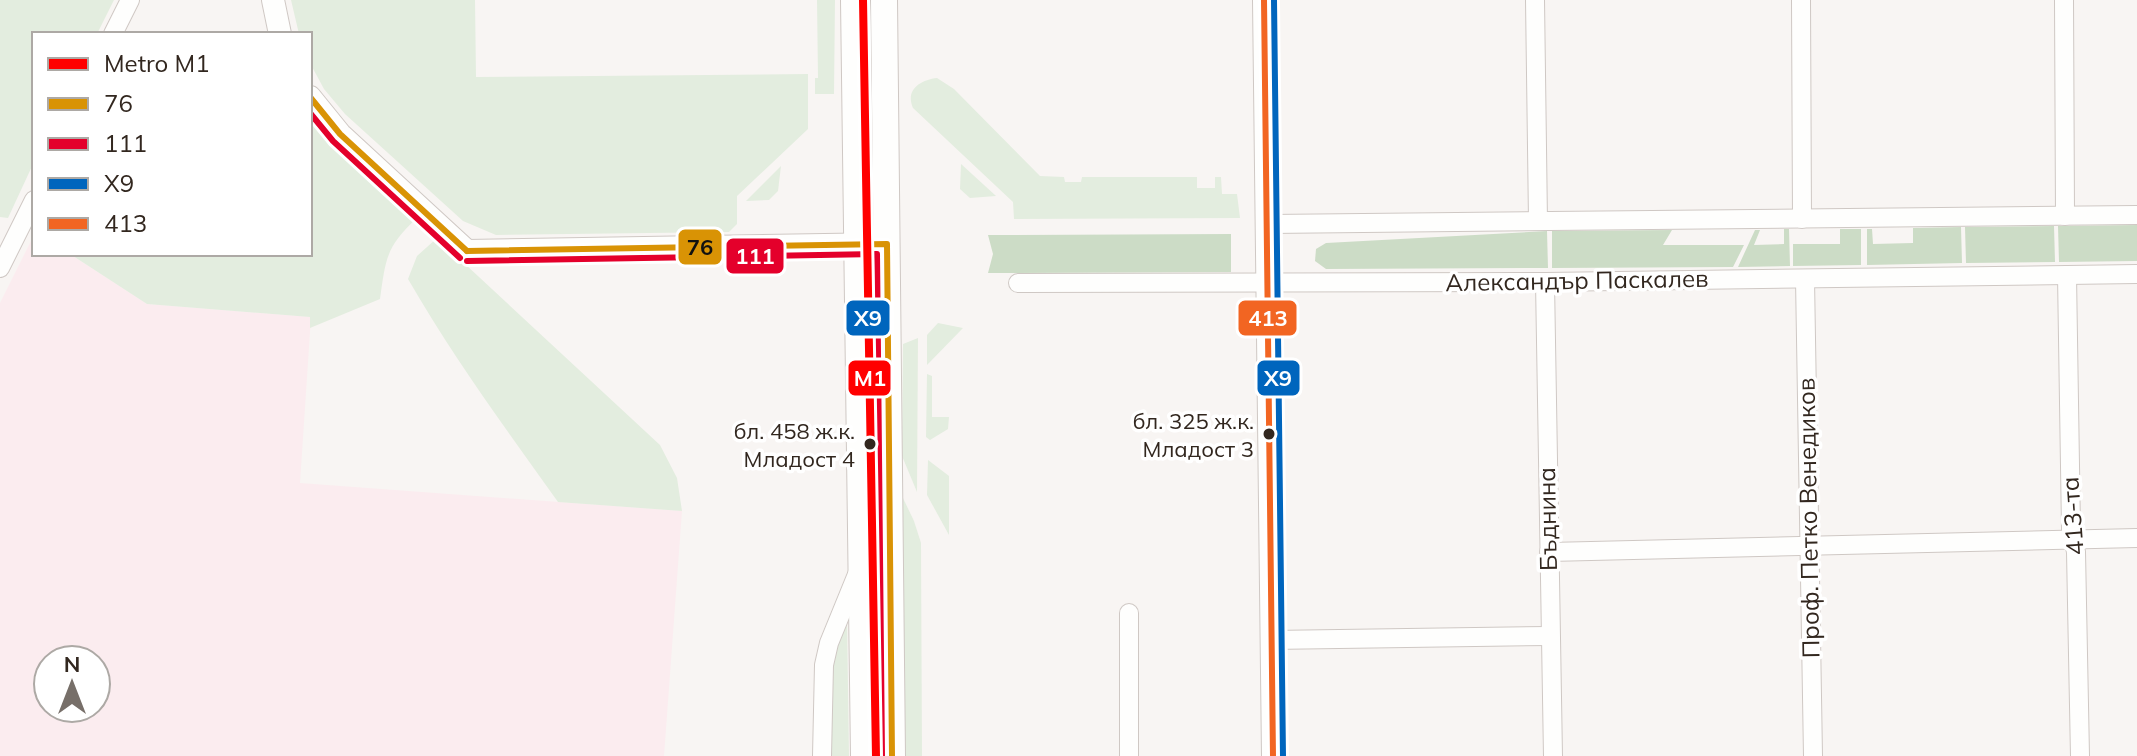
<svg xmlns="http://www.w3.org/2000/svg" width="2137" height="756" font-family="Mulish,sans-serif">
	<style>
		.commercial { fill: #fbecef; fill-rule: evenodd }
		.green { fill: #e3eddf }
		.forest { fill: #ccdcc6 }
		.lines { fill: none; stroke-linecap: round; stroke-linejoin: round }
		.minor-casing { stroke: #cfc8c4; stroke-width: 20 }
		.tertiary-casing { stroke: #cfc8c4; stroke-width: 24 }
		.primary-casing { stroke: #cfc8c4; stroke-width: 28 }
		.minor { stroke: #fefefd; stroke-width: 18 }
		.tertiary { stroke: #fefefd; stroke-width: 22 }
		.primary { stroke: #fefefd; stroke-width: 26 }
		.bus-1-casing { stroke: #fff; stroke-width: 12 }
		.bus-2-casing { stroke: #fff; stroke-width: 12 }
		.bus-3-casing { stroke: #fff; stroke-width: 12 }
		.bus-4-casing { stroke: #fff; stroke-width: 12 }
		.bus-1 { stroke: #d99305; stroke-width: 6 }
		.bus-2 { stroke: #e4002b; stroke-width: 6 }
		.bus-3 { stroke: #0065bd; stroke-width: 6 }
		.bus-4 { stroke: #f26522; stroke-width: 6 }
		.metro-1-casing { stroke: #fff; stroke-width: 14 }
		.metro-1 { stroke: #f00; stroke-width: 8 }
		.bus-dot { fill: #32271f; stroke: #fff; stroke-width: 3 }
		.labels { text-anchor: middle; stroke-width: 7; stroke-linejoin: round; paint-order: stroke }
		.bus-label { font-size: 22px; fill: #32271f; stroke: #fff; text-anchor: end }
		.street-label { font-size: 24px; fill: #32271f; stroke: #fff }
		.line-badge { stroke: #fff; stroke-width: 3 }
		.badge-label { font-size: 22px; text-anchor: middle; font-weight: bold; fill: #fff }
		.pale-badge-label { font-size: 22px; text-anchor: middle; font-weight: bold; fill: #111 }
	</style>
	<rect width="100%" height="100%" fill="#f8f5f3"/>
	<!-- commercial -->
	<path class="commercial" d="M34,235V254H70L147,304L311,317L300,483L682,511L664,756H0V303ZM48,660H96V708H48Z"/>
	<!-- green -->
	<g class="green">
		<polygon points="0,0 114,0 97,34 34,34 34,162 8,218 0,217"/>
		<polygon points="291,0 475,0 476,77 808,74 808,129 737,196 737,224 729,232 496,235 463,221 345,114 324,89 310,63 310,34 299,34"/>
		<polygon points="817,0 835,0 834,94 815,94 815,78 818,78"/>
		<path d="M937,78L954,89L1040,176L1064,177L1065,182H1081L1082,177H1197V188H1215V177H1221L1222,194H1237L1240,218L1014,219L1013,202L913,108C905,90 920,80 937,78Z"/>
		<path d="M310,119L319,131L418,217C386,247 386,257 380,299L310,328V317L147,304L70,254H310Z"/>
		<polygon points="961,164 996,196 970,198 960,189"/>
		<polygon points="781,166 778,191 769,200 746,201"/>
		<path d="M437,238L660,445L677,478L682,511L558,502C506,429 453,357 408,279L417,256Z"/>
		<polygon points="938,323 963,328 927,365 927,335"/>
		<polygon points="918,338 917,492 902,456 903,344"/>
		<polygon points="927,374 932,376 932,417 949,417 948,429 930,440 926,437"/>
		<polygon points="928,460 949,476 949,535 927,495"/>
		<polygon points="902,496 914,521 921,543 922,756 904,756"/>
		<polygon points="847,617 849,756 831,756 830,662"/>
	</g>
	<!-- forest -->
	<g class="forest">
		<polygon points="2137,225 2137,261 2059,262 2058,226"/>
		<polygon points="2054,226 2055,262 1966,263 1965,227"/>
		<polygon points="1961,227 1962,263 1867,265 1867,229 1872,229 1873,244 1913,243 1913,228"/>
		<polygon points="1784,229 1789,229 1790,266 1738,267 1755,230 1760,230 1754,245 1784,244"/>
		<polygon points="1840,229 1861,229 1861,265 1793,266 1793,244 1840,244"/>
		<polygon points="1672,230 1663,245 1744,245 1733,267 1552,268 1552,231"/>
		<polygon points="1547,231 1548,268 1326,269 1315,261 1316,249 1326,243"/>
		<polygon points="1231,234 1231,272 988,273 993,254 988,235"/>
	</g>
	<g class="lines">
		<defs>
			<g id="minor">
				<polyline points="1535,0 1538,221"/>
				<polyline points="1801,0 1802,219"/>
				<polyline points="2064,0 2065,216"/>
				<polyline points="113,34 130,0"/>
				<polyline points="1267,224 2137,215"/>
				<polyline points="0,268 34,200"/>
				<polyline points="2067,275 2071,529 2076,552 2080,756"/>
				<polyline points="1805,279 1813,756"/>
				<polyline points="1545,282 1553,756"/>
				<polyline points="1018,283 1545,282 2137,274"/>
				<polyline points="1549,552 2137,538"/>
				<polyline points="1129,613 1129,756"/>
				<polyline points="1271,640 1550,636"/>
				<polyline points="822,756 824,665 829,643 858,572"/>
			</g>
			<g id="tertiary">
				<polyline points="273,0 280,34"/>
				<polyline points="1264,0 1273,756"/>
				<polyline points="310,97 340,134 467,251 887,244"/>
			</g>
			<g id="primary">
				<polyline points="854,0 864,756"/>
				<polyline points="884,0 892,756"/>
			</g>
		</defs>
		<!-- minor casing -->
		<use href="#minor" class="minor-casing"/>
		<!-- tertiary casing -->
		<use href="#tertiary" class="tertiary-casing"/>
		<!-- primary casing -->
		<use href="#primary" class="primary-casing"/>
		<!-- minor -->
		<use href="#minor" class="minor"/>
		<!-- tertiary -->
		<use href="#tertiary" class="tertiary"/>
		<!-- primary -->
		<use href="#primary" class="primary"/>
		<defs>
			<g id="bus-1">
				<polyline points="310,97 340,134 467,251"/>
				<polyline points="467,251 887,244 892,756"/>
			</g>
			<g id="bus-2">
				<polyline points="310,113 333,141 460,258"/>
				<polyline points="467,261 877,254 882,756"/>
			</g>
			<g id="bus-3">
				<polyline points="864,0 874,756"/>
				<polyline points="1274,0 1283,756"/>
			</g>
			<polyline id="bus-4" points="1264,0 1273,756"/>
		</defs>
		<!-- bus-1 casing -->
		<use href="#bus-1" class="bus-1-casing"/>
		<!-- bus-2 casing -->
		<use href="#bus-2" class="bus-2-casing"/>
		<!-- bus-3 casing -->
		<use href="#bus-3" class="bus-3-casing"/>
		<!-- bus-4 casing -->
		<use href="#bus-4" class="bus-4-casing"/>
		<!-- bus-1 -->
		<use href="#bus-1" class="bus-1"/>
		<!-- bus-2 -->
		<use href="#bus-2" class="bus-2"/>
		<!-- bus-3 -->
		<use href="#bus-3" class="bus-3"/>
		<!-- bus-4 -->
		<use href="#bus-4" class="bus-4"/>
		<defs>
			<polyline id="metro-1" points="863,0 876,756"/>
		</defs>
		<!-- metro-1 casing -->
		<use href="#metro-1" class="metro-1-casing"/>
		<!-- metro-1 -->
		<use href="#metro-1" class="metro-1"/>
	</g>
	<!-- markers -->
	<g class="bus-dot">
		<circle cx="1269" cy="434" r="7"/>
		<circle cx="870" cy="444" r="7"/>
	</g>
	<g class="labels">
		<!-- bus labels -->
		<g class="bus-label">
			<text x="1254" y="429">бл. 325 ж.к.<tspan x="1254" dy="28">Младост 3</tspan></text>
			<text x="855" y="439">бл. 458 ж.к.<tspan x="855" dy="28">Младост 4</tspan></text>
		</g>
		<!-- street labels -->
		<g class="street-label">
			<text transform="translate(1577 281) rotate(-1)" y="8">Александър Паскалев</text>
			<text transform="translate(2073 516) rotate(-94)" y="8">413-та</text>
			<text transform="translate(1809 518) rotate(-91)" y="8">Проф. Петко Венедиков</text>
			<text transform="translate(1548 519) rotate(-91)" y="8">Бъднина</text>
		</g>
	</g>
	<g class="line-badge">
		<rect x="677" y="228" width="46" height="38" rx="8" fill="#d99305"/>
		<rect x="725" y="237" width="60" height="38" rx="8" fill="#e4002b"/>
		<rect x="1237" y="299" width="61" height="38" rx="8" fill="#f26522"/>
		<rect x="845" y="299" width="46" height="38" rx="8" fill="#0065bd"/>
		<rect x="847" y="359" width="45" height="38" rx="8" fill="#f00"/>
		<rect x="1256" y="359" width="45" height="38" rx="8" fill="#0065bd"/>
	</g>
	<g class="badge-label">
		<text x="755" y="264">111</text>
		<text x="1268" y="326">413</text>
		<text x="868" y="326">Х9</text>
		<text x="870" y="386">M1</text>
		<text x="1278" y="386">Х9</text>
	</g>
	<g class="pale-badge-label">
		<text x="700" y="255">76</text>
	</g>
	<!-- legend -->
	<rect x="32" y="32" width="280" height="224" fill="#ffffff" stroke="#ada9a5" stroke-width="2"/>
	<rect x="48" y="58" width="40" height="12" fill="#ff0000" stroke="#ada9a5" stroke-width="2"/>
	<text x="104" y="72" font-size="24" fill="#32271f">Metro M1</text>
	<rect x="48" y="98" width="40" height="12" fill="#d99305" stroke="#ada9a5" stroke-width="2"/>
	<text x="104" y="112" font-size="24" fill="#32271f">76</text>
	<rect x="48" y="138" width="40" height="12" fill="#e4002b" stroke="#ada9a5" stroke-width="2"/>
	<text x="104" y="152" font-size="24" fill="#32271f">111</text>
	<rect x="48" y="178" width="40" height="12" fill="#0065bd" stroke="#ada9a5" stroke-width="2"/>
	<text x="104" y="192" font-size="24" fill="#32271f">Х9</text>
	<rect x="48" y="218" width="40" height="12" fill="#f26522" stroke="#ada9a5" stroke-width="2"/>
	<text x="104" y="232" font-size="24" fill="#32271f">413</text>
	<!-- north arrow -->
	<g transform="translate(72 684)"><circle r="38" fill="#ffffff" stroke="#ada9a5" stroke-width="2"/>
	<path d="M0-6L14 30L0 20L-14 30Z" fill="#776f69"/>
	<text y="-12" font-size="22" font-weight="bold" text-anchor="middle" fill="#32271f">N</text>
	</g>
</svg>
